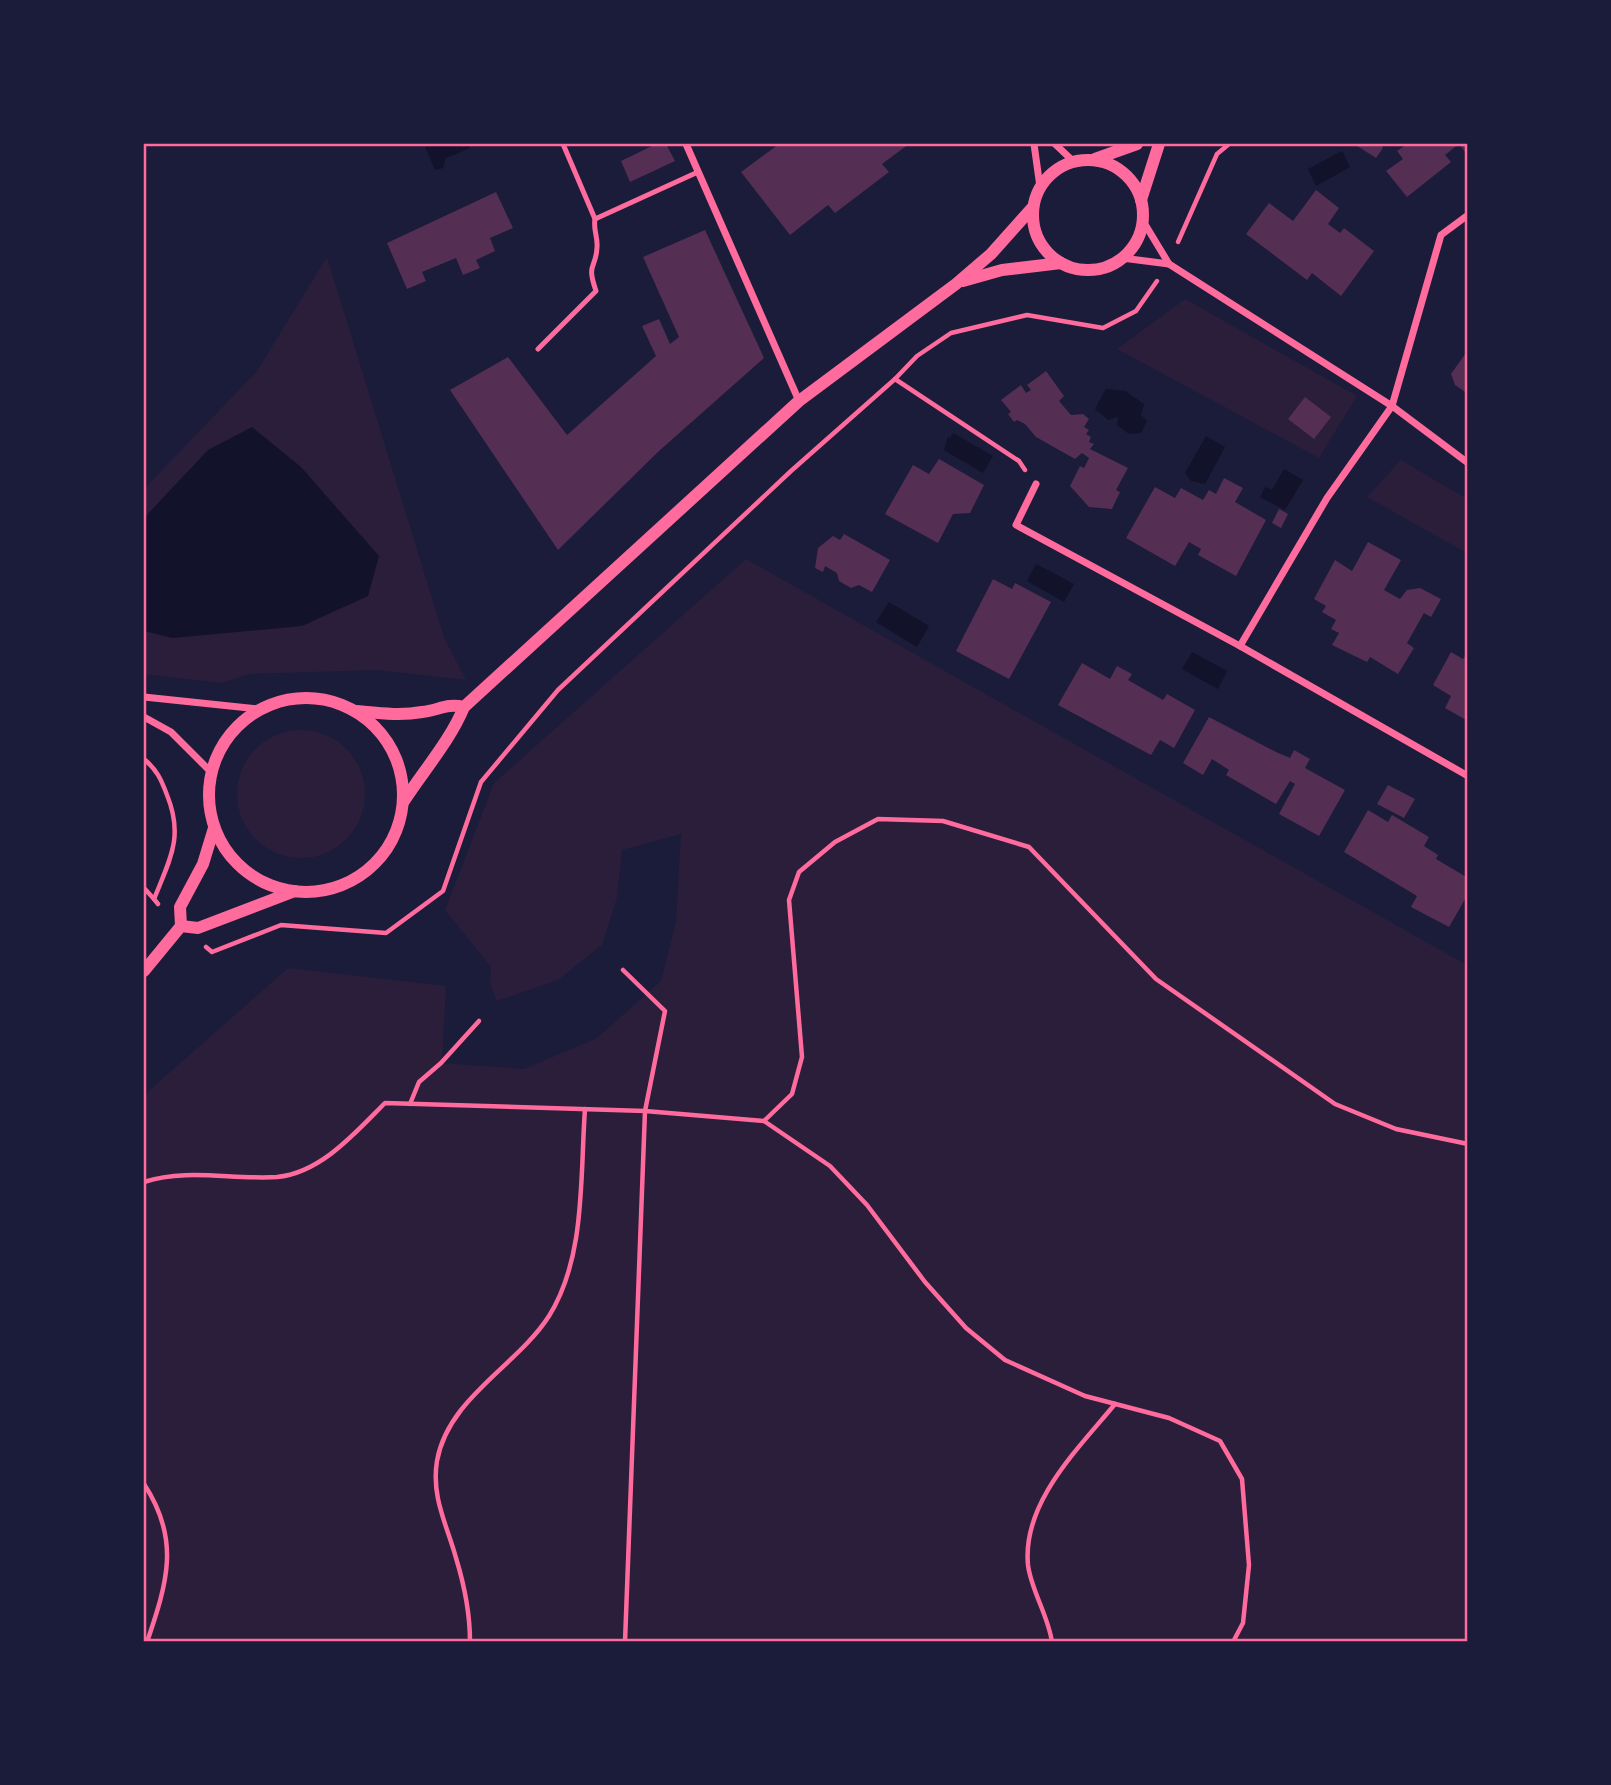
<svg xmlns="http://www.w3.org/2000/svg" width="1611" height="1785" font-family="'Exo 2',sans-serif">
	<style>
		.green { fill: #2a1e3b }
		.water { fill: #12122b }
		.building { fill: #542f53 }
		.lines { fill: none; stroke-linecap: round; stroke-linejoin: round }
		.path { stroke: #ff6b9d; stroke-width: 4.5 }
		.service { stroke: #ff6b9d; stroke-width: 5 }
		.minor { stroke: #ff6b9d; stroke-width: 7 }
		.tertiary { stroke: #ff6b9d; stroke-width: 12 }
		.neatline { fill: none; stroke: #ff6b9d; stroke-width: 2.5 }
	</style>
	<rect width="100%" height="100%" fill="#1b1b3a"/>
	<!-- green -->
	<g class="green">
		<polygon points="327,257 444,637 466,680 377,670 249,674 222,683 144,674 144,489 257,371"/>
		<polygon points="1185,299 1357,396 1319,458 1117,349"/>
		<polygon points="1401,460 1467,499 1467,553 1367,497"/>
		<polygon points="746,559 1467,965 1467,1641 144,1641 144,1095 288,968 446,986 442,1063 524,1069 597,1038 661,981 676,922 681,834 622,850 617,898 602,945 558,980 497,1001 490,984 491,967 445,910 494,783"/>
		<circle cx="301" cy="794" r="64"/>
	</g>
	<!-- water -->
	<g class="water">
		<polygon points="424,144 468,144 470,148 446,158 443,168 435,170"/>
		<polygon points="1342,151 1350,167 1316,186 1308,169"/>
		<polygon points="1106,389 1125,391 1144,404 1141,415 1147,421 1141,433 1129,434 1117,425 1118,417 1108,420 1095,409"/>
		<polygon points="252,427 301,467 379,556 368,596 302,626 172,638 144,631 144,518 208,450"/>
		<polygon points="953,433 993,456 983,473 944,450 948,437 950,438"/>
		<polygon points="1206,436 1225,447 1205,484 1191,481 1185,473"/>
		<polygon points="1284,469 1303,480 1285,510 1260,497 1265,487 1272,490"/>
		<polygon points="1036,564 1074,584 1064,602 1027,581"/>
		<polygon points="889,602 929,626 917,647 876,622"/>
		<polygon points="1192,652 1227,671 1218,689 1182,669"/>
	</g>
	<!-- building -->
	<g class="building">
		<polygon points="656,144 666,144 675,161 630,182 621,161"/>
		<polygon points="779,144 909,144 882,164 889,172 835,213 828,205 790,235 741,172"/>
		<polygon points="1354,144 1381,144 1383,148 1376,158"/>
		<polygon points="1407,144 1468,144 1468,150 1465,152 1459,144 1445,155 1451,162 1407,197 1386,171 1403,159 1397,151"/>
		<polygon points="1316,190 1339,208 1328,224 1340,233 1344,228 1374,251 1341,296 1312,273 1307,280 1246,234 1269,203 1293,221"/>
		<polygon points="496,192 513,228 490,238 495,251 476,260 480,268 463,275 456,258 422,272 426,281 407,289 387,243"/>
		<polygon points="705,230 764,358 659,451 558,550 450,390 508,357 567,435 656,356 642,326 659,319 670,344 679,337 643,257"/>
		<polygon points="1468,350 1468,394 1455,385 1451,374"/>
		<polygon points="1046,371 1064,396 1059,401 1071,415 1083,414 1089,419 1084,427 1089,430 1086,434 1091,437 1089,442 1094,444 1090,449 1128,468 1116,490 1120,492 1112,509 1089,507 1070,486 1080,466 1084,468 1089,458 1082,453 1075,459 1036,437 1025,424 1017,420 1014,422 1008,414 1011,412 1001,400 1021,385 1026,393 1031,390 1027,385"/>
		<polygon points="1305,397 1331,417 1314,439 1288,419"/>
		<polygon points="939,459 984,485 970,513 953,514 938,543 885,514 913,465 929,474"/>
		<polygon points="1224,478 1243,488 1235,502 1266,520 1236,576 1198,555 1201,549 1189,542 1175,566 1126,538 1155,487 1175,498 1181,488 1203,500 1209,490 1216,494"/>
		<polygon points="1279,509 1288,514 1281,528 1272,523"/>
		<polygon points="844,534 890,560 872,592 859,585 851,588 839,581 837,573 825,566 823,572 815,568 818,548 833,536 840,540"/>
		<polygon points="1368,542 1401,560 1384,590 1400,599 1407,590 1420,588 1441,599 1431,617 1424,613 1407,643 1414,648 1398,674 1370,657 1367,662 1332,645 1339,633 1331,629 1336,620 1322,612 1326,606 1314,599 1335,560 1352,571"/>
		<polygon points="993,579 1012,589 1015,583 1051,602 1009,679 956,651"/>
		<polygon points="1451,652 1463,659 1468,652 1468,721 1445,708 1451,696 1433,685"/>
		<polygon points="1082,663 1110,679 1117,666 1132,674 1128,680 1163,700 1167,694 1195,710 1174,748 1160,740 1151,755 1058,705"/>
		<polygon points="1209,717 1276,752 1290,758 1294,750 1310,759 1305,768 1345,790 1319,836 1279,814 1295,784 1290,781 1276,804 1226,775 1229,770 1212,759 1203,775 1183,763"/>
		<polygon points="1388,785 1415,799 1404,818 1377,804"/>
		<polygon points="1368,810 1388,822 1392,815 1429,837 1424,846 1438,855 1436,859 1468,878 1468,894 1449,927 1411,907 1417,896 1344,852"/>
	</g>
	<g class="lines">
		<!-- path -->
		<g class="path">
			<polyline points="1178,242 1217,154 1229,144"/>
			<polyline points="895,379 1019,461 1025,470"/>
			<path d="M144,759C157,770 161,779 167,795C184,837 170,859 154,899L158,904"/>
			<polyline points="144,888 154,899"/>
			<polyline points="206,947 212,952 281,925 386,933 443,891 481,782 558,690 791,471 895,379 917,356 951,333 1027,315 1103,328 1136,311 1157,281"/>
			<polyline points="623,970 665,1011 645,1111 625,1642"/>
			<polyline points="410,1104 419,1082 441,1063 479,1021"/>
			<polyline points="764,1121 830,1166 867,1205 925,1282 966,1328 1005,1360 1085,1396 1169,1418 1220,1441 1242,1479 1249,1565 1243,1623 1233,1642"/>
			<path d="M144,1182C187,1168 232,1180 277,1177C321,1173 356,1132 385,1103L645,1111L764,1121L792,1094L802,1057L789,900L799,872L835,842L878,819L943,821L1029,847L1156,979L1335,1104L1396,1129L1468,1144"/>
			<path d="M144,1484C181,1540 167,1583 147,1642"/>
			<path d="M470,1642C470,1615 464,1584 456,1558C447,1525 431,1497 437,1461C448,1398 517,1366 549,1316C586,1257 580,1176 585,1109"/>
			<path d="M1052,1642C1048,1615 1031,1590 1028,1565C1022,1502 1079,1448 1115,1404"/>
		</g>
		<!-- service -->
		<g class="service">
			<polyline points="595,219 698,172"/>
			<path d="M538,349L596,291C586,262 596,270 597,247C598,237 593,230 595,219L563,144"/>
		</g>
		<!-- minor -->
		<g class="minor">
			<polyline points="686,144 799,401"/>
			<polyline points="1034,144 1040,187"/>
			<polyline points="1055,144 1073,161"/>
			<polyline points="1468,215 1441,235 1392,406 1327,498 1240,646 1468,776"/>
			<polyline points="1143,221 1169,264"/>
			<polyline points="1122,258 1169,264 1392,406 1468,463"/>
			<polyline points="1036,484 1016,525 1240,646"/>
			<polyline points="144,697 259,709"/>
			<polyline points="144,717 171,732 211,772"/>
		</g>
		<!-- tertiary -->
		<g class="tertiary">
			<polyline points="1095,159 1137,144"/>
			<circle cx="1088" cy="215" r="55"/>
			<polyline points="1141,200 1159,144"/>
			<polyline points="963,281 1002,270 1061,263"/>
			<circle cx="306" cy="795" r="97"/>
			<path d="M356,711C378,713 400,716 422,712C439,710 447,703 464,707"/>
			<path d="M404,801C424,770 450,741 464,707L799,401L956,284L991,254L1033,207"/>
			<polyline points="181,926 198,928 295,891"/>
			<polyline points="144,971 181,926 180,907 203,864 214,828"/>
		</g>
	</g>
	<!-- border -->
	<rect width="1611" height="1785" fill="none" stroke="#1b1b3a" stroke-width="290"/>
	<rect x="145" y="145" width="1321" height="1495" class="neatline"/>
</svg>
